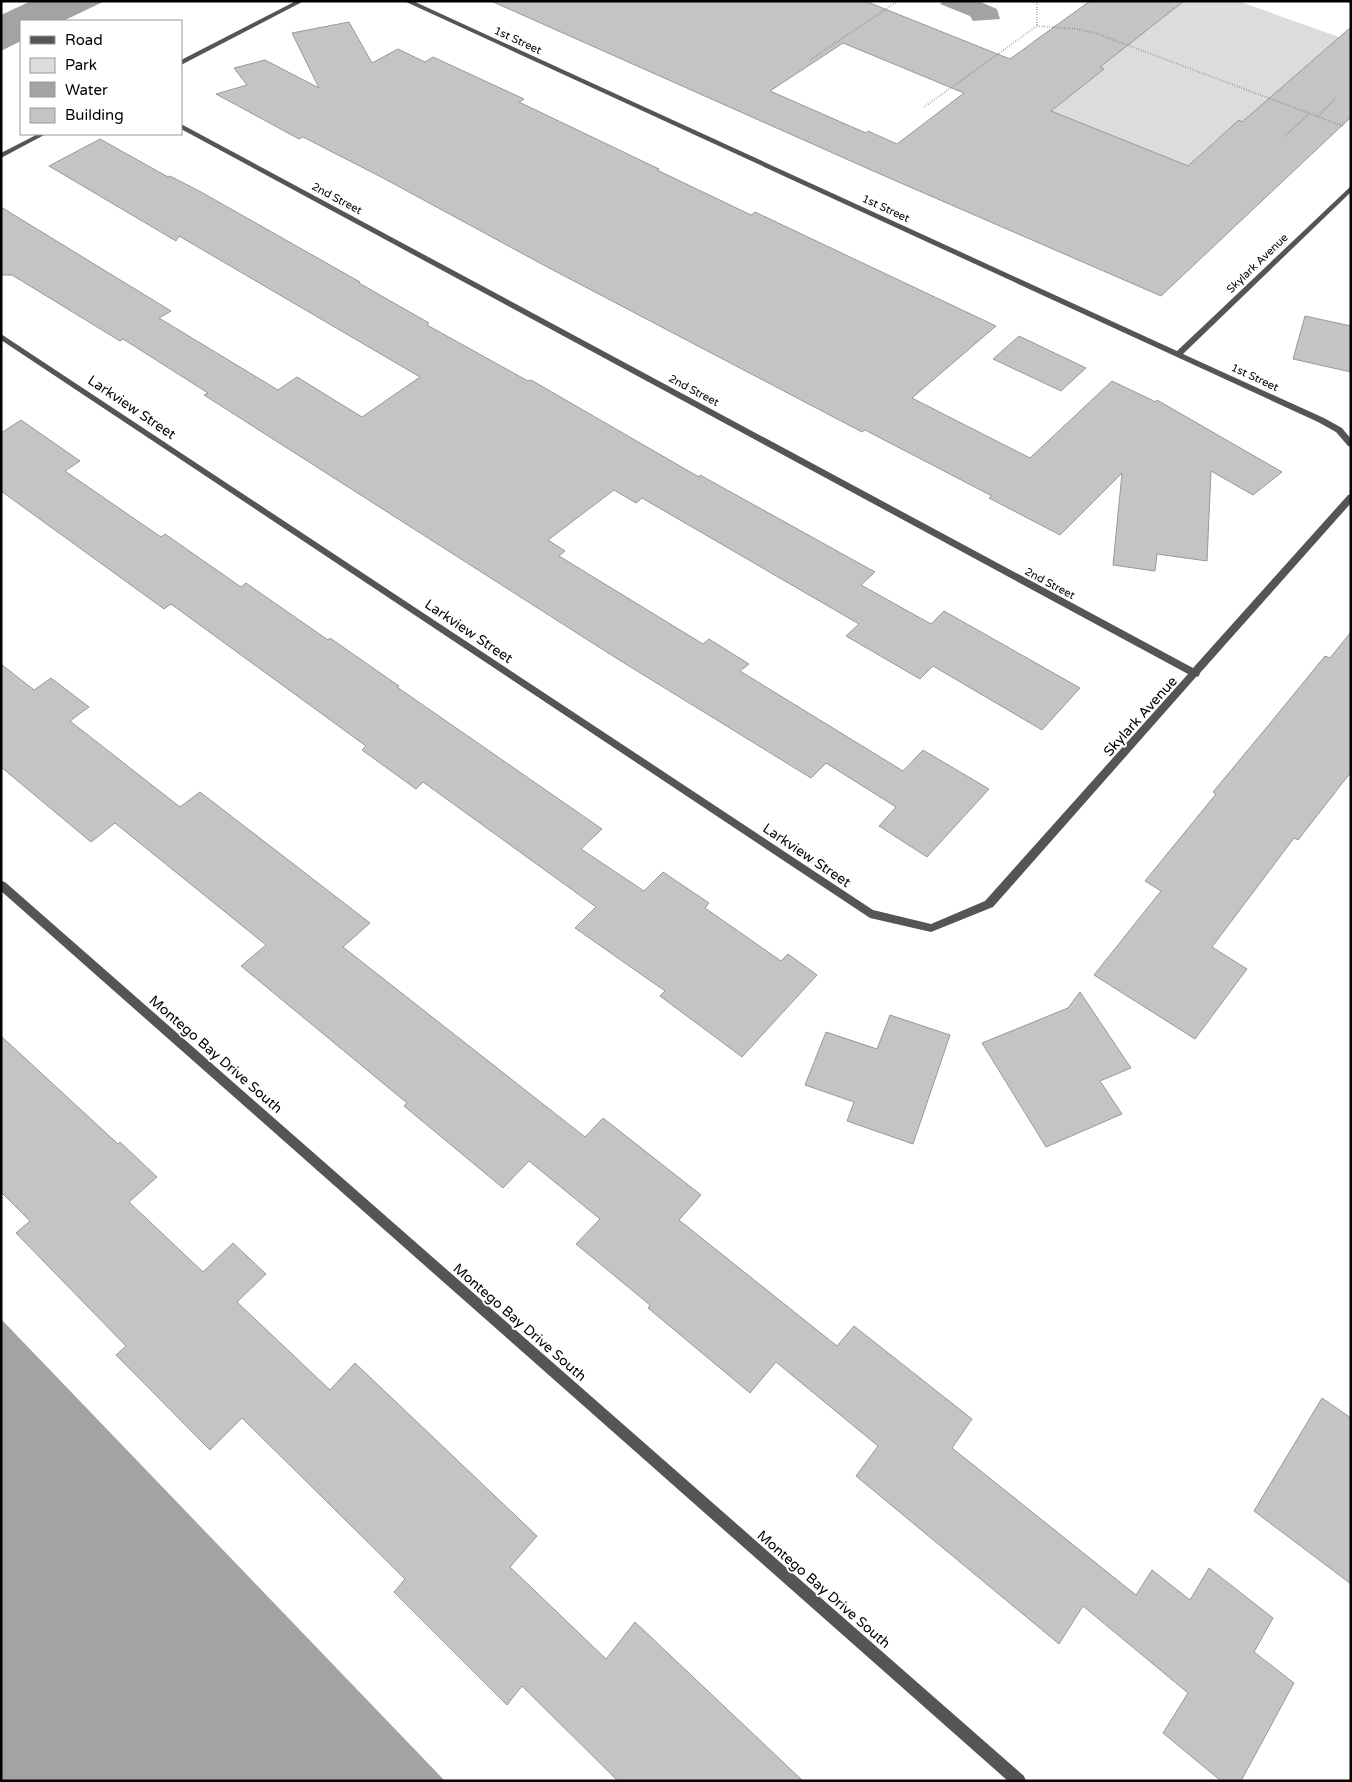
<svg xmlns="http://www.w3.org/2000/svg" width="1352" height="1782" font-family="'Varela Round',sans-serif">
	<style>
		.green { fill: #dcdcdc }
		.water { fill: #a3a3a3 }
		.building { fill: #c4c4c4; stroke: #999; fill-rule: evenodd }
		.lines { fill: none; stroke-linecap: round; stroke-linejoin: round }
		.path { stroke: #777; stroke-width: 2; stroke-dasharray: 0.5 2; stroke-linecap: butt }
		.minor { fill: #555; fill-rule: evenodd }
		.labels { text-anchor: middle; stroke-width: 4; stroke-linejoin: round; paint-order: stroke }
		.far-street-label { font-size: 11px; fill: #000; stroke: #fff }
		.street-label { font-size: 14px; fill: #000; stroke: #fff }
	</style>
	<rect width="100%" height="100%" fill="#fff"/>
	<!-- green -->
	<polygon class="green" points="1184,1 1238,1 1339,37 1291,80 1351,102 1351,118 1316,150 1239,121 1188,166 1051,111 1103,69 1033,41 1085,5 1149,29"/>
	<!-- water -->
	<g class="water">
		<polygon points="31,1 105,1 63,21 21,21 21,41 1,51 1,15"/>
		<polygon points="943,1 978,1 997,9 1000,19 973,21 970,16 940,4"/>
		<polygon points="1,1319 445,1781 1,1781"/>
	</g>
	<!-- building -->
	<g class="building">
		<path d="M491,1H865L1010,59L1090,1H1184L1100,67L1104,69L1051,111L1188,166L1239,120L1242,122L1351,27V117L1161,296L880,174ZM843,43L964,93L897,144L868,131L866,133L770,91Z"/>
		<polygon points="349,22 372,63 398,49 425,62 433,57 524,99 519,102 659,169 657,170 751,215 755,212 996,326 912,398 1030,458 1112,381 1156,402 1157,400 1282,472 1253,495 1211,471 1207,561 1157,554 1155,571 1113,565 1122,473 1060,535 989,498 992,496 865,430 862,432 549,268 383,178 303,137 299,139 216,94 247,85 234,68 265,60 319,88 292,33"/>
		<polygon points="100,139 168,177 170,176 201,192 360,282 359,283 429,323 427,325 528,381 531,380 699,477 700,475 875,572 861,585 931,624 944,611 1080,688 1042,730 933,666 920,679 846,636 859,624 642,498 636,503 614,490 548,540 565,551 559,556 703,644 709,639 749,664 740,671 903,771 923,750 989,789 927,857 879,826 896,807 826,763 811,778 616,658 204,395 208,393 123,339 120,341 12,275 1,275 1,207 171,311 159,318 278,390 297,377 362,417 420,377 179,236 176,241 49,166"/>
		<polygon points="1305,316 1351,326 1351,372 1293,359"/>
		<polygon points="1019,336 1086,368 1061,391 993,359"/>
		<polygon points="21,420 80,461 65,471 161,537 165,534 241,587 246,583 328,640 330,638 399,686 397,687 602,829 581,849 644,891 663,872 709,903 705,908 781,961 788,954 817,975 742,1057 660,996 665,991 575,928 596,907 423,782 416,789 362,750 366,746 171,604 164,609 1,491 1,433"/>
		<polygon points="1351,632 1351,772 1298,840 1294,838 1212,947 1247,969 1195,1039 1094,975 1161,891 1145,881 1216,794 1213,792 1267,727 1325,656 1330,658"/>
		<polygon points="1,664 34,690 51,678 89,707 70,721 180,807 200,792 370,923 343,947 585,1137 603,1118 701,1195 679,1220 837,1346 854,1326 972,1419 952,1448 1136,1595 1152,1570 1190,1600 1209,1568 1273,1618 1254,1652 1294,1683 1241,1781 1221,1781 1163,1733 1188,1693 1083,1606 1059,1644 856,1476 878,1446 776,1362 750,1393 648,1308 650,1305 576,1244 600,1219 529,1161 503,1188 404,1106 407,1103 241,966 266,945 115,823 91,842 1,767"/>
		<polygon points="1080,992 1131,1068 1100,1081 1122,1114 1046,1147 982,1043 1068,1008"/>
		<polygon points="890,1015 950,1035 913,1144 847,1121 854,1102 805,1085 826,1032 877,1049"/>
		<polygon points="1,1036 118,1144 120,1142 157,1177 129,1202 203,1272 233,1243 266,1274 237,1302 330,1390 355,1363 537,1536 510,1567 606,1659 635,1622 803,1781 618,1781 522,1686 507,1705 394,1592 405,1579 242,1418 210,1450 116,1355 126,1346 16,1233 30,1221 1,1192"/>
		<polygon points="1322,1398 1351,1418 1351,1584 1254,1511"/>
	</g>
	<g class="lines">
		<!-- path -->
		<g class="path">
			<polyline points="1037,26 1077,29 1098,34 1343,126"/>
			<polyline points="810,60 898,1"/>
			<polyline points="924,107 1037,26 1037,1"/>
			<polyline points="1318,116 1336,98"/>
			<polyline points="1285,136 1310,113"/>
		</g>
		<!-- minor -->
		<g class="minor">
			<polygon points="296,1 304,1 181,65 181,60"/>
			<polygon points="404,1 413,1 1177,351 1351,186 1351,192 1183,354 1324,418 1342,428 1351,439 1351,447 1348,446 1336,432 1318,422"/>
			<polygon points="181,124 1193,668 1348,495 1351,494 1351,503 1200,673 1199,676 1196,677 993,907 931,932 870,918 1,340 1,334 873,910 931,924 985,901 1188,674 181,129"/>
			<polygon points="38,134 46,134 1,158 1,153"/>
			<polygon points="1,881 5,882 1024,1776 1026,1781 1008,1781 1,891"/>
		</g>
	</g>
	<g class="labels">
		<!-- far-street labels -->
		<g class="far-street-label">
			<text transform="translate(518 40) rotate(25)" y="4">1st Street</text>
			<text transform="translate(337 198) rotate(28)" y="4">2nd Street</text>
			<text transform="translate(886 208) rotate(25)" y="4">1st Street</text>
			<text transform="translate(1257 263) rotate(-44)" y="4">Skylark Avenue</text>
			<text transform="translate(1255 377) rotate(25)" y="4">1st Street</text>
			<text transform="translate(694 390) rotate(28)" y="4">2nd Street</text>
			<text transform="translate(1050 583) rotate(28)" y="4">2nd Street</text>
		</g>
		<!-- street labels -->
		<g class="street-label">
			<text transform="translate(132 407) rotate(34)" y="5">Larkview Street</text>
			<text transform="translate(469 631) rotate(34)" y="5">Larkview Street</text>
			<text transform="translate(1140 716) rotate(-48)" y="5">Skylark Avenue</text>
			<text transform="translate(807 855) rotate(34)" y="5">Larkview Street</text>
			<text transform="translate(216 1054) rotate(41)" y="5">Montego Bay Drive South</text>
			<text transform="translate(520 1322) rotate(41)" y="5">Montego Bay Drive South</text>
			<text transform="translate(824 1589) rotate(41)" y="5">Montego Bay Drive South</text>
		</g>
	</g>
	<!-- border -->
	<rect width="1352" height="1782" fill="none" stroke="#000000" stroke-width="5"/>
	<!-- legend -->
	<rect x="20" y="20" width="162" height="115" fill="#ffffff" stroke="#999999"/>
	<rect x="30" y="36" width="25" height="8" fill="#555555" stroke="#999999"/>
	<text x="65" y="45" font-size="15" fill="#000000">Road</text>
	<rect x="30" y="58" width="25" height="15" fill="#dcdcdc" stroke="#999999"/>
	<text x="65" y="70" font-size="15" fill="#000000">Park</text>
	<rect x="30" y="82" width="25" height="15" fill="#a3a3a3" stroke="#999999"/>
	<text x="65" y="95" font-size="15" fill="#000000">Water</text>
	<rect x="30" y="108" width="25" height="15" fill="#c4c4c4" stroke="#999999"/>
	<text x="65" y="120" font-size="15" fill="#000000">Building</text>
</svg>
